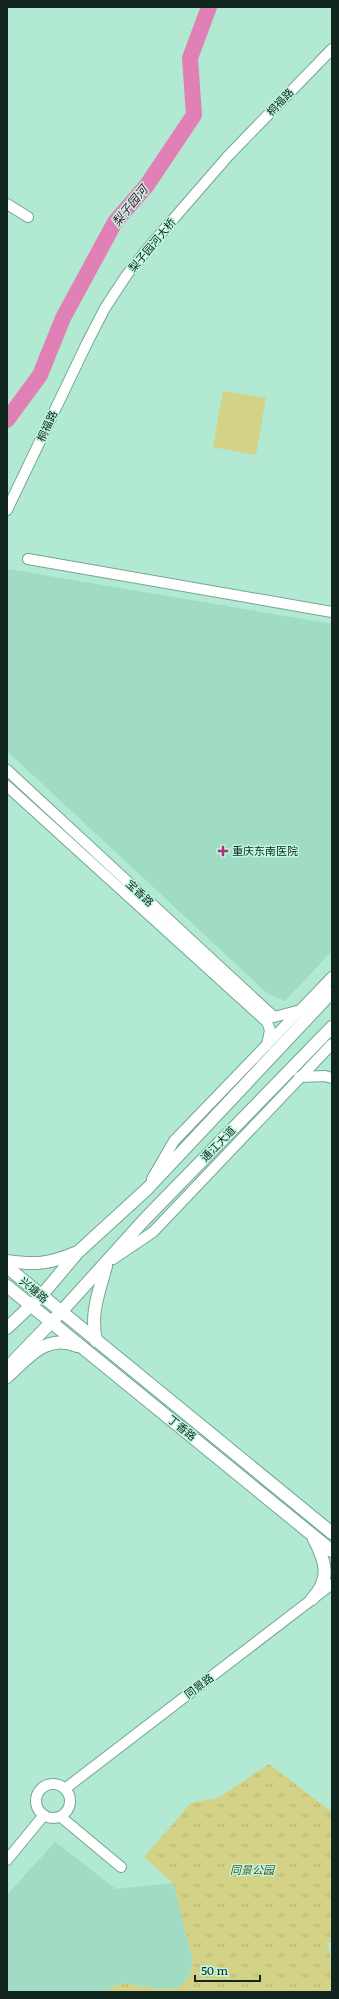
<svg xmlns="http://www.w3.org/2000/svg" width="339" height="1999" font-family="Literata,'Noto Sans SC',serif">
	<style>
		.built { fill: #9fdcc3 }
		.grass { fill: url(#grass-tufts) }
		.pitch { fill: #d3d286 }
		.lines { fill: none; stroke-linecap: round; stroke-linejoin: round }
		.river { stroke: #e080b4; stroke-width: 16 }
		.minor-casing { stroke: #73a792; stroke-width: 12 }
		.major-casing { stroke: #73a792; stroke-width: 14 }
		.minor { stroke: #fff; stroke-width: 10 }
		.major { stroke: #fff; stroke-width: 12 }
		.poi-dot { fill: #ad2e7c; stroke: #bff7df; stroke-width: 1.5 }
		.labels { text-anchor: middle; stroke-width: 3; stroke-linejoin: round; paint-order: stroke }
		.street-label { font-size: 11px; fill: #11261e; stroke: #bff7df }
		.poi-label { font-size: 11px; fill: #11261e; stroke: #bff7df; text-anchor: start }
		.park-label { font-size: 11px; font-style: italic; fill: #4f4e21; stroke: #bff7df }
		.water-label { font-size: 12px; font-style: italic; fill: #5b023e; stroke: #bff7df }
	</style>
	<defs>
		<pattern id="grass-tufts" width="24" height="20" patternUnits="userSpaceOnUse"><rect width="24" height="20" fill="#d3d286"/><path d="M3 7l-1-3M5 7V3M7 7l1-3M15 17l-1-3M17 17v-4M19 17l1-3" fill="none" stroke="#b4b473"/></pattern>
	</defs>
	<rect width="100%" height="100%" fill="#b2e9d2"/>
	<!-- built -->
	<g class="built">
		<polygon points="8,569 332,624 332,951 285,1001 268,994 7,751"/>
		<polygon points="55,1842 116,1889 173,1883 193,1961 189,1977 179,1988 159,1989 121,1983 108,1989 106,1992 7,1992 7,1895"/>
	</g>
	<!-- grass -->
	<polygon class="grass" points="269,1764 332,1812 332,1940 328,1944 332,1966 332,1992 106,1992 108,1989 121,1983 159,1989 178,1988 189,1977 193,1961 173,1883 144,1857 191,1803 218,1798"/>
	<!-- pitch -->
	<polygon class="pitch" points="223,391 266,398 256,455 213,447"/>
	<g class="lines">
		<!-- river -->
		<polyline class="river" points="7,420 40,375 63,318 115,222 147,185 194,115 190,58 209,7"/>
		<defs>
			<g id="minor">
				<polyline points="7,204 28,217"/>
				<polyline points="7,510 87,343 105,308 126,276 149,247 229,155 332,49"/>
				<polyline points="28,559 332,612"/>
				<polyline points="7,770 274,1017 301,1010"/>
				<polyline points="7,786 267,1022 270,1030 267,1045"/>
				<polyline points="299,1077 325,1076 332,1078"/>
				<polyline points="152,1179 174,1141 332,977"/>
				<polyline points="113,1259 153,1232 332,1044"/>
				<circle cx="53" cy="1801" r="17"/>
				<polyline points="66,1788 332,1584"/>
				<polyline points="61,1817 121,1867"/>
				<polyline points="7,1860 44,1815"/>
			</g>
			<g id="major">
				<path d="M7,1261C35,1265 49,1264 75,1253"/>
				<polyline points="7,1267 332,1533"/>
				<polyline points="7,1286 332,1551"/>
				<polyline points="7,1328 41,1296 78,1252 147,1189 332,992"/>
				<path d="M96,1341C90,1312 99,1293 106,1266"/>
				<polyline points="7,1368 61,1312 145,1219 332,1027"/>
				<path d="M7,1377C28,1358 46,1333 77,1346"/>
				<path d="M312,1599C331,1579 326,1562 314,1539"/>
			</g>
		</defs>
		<!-- minor casing -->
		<use href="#minor" class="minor-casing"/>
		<!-- major casing -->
		<use href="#major" class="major-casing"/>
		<!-- minor -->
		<use href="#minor" class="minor"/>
		<!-- major -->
		<use href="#major" class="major"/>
	</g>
	<!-- markers -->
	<path class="poi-dot" d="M221 845h4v4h4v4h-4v4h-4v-4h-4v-4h4z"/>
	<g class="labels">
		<!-- street labels -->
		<g class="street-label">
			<text transform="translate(280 102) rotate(-46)" y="4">桐福路</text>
			<text transform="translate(152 245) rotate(-50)" y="4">梨子园河大桥</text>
			<text transform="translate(47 426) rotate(-65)" y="4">桐福路</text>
			<text transform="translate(140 893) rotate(43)" y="4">宝香路</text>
			<text transform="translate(218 1144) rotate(-46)" y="4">通江大道</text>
			<text transform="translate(34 1290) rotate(40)" y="4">兴塘路</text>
			<text transform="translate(182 1428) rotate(39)" y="4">丁香路</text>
			<text transform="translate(199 1686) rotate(-37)" y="4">同景路</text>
		</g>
		<!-- poi labels -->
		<g class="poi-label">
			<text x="232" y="855">重庆东南医院</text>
		</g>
		<!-- park labels -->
		<g class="park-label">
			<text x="252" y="1874">同景公园</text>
		</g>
		<!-- water labels -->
		<g class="water-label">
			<text transform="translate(130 206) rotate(-51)" y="4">梨子园河</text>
		</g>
	</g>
	<!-- border -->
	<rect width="339" height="1999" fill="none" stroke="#11261e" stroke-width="16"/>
	<!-- scale -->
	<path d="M195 1975v6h65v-6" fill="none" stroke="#11261e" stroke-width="2"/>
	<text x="201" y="1975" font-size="12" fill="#11261e" stroke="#bff7df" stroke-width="3" paint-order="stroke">50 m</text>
</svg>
